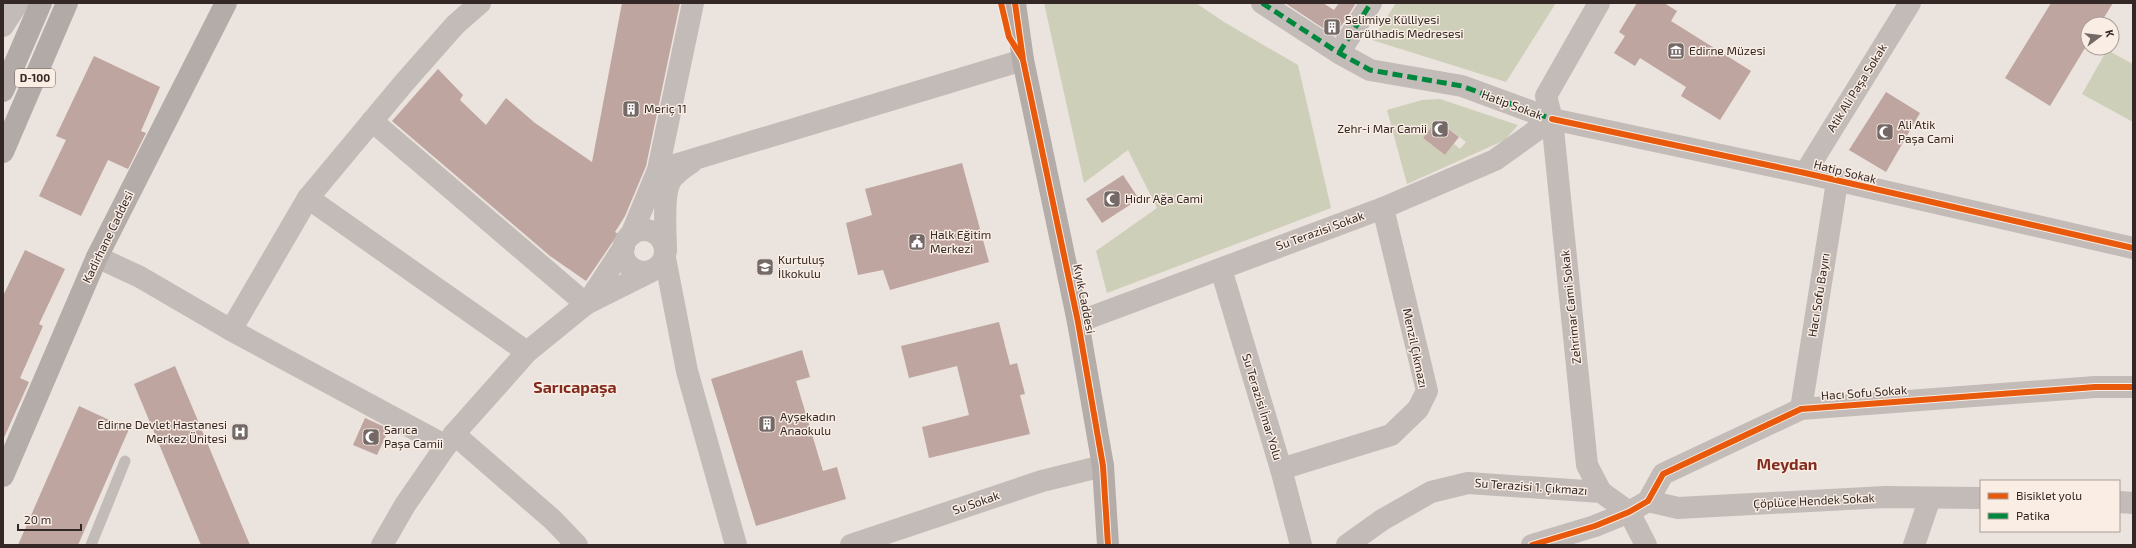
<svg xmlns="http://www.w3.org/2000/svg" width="2136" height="548" font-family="'Exo 2',sans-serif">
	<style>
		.green { fill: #cecfb8; fill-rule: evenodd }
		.building { fill: #bea59f }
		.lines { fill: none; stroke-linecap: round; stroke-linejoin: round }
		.lane { stroke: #c3bbb7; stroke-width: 11 }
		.street { stroke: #c3bbb7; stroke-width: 22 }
		.secondary { stroke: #b4aca8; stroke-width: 22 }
		.primary { stroke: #b2aaa6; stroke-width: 22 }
		.quiet { stroke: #00873e; stroke-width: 5; stroke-dasharray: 10 5; stroke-linecap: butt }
		.cycleway-casing { stroke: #f9ede4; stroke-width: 8 }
		.cycleway { stroke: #e8590c; stroke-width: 6 }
		.labels { text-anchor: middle; stroke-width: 3; stroke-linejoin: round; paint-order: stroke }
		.shield { fill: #f9ede4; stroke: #6f635f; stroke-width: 1 }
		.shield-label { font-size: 11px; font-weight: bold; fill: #342826 }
		.poi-label { font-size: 12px; fill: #342826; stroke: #f9ede4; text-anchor: start }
		.street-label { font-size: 12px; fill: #342826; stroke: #f9ede4 }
		.district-label { font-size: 16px; font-weight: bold; fill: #822c1f; stroke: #f9ede4 }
	</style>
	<rect width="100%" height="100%" fill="#ebe3de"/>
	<!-- green -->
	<g class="green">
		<polygon points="1044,3 1196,3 1224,22 1298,65 1331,208 1107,293 1096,251 1157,208 1128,150 1084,183"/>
		<polygon points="1396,3 1556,3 1506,82 1372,40"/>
		<polygon points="2107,50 2133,64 2133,122 2082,94"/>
		<path d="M1440,99L1518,125L1505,140L1407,184L1387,110L1422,100ZM1438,120L1466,142L1460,149L1454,144L1445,155L1423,138Z"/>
	</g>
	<!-- building -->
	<g class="building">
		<polygon points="622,3 680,3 646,166 625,216 615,232 618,234 586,281 550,256 392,121 438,69 463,95 460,100 486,125 506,98 535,123 592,162"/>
		<polygon points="1285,3 1323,3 1334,10 1339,3 1356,3 1335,36"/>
		<polygon points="1637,3 1664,3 1677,11 1671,21 1751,71 1720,120 1681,96 1686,87 1640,58 1635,66 1614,53 1625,36 1619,32"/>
		<polygon points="2051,3 2113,3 2100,24 2088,24 2088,43 2050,106 2005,78"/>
		<polygon points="94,56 160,87 141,131 146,133 128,169 108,160 81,216 39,196 66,140 56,136"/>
		<polygon points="1886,92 1920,113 1886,172 1849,150"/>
		<polygon points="1437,120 1459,137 1445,155 1423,138"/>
		<polygon points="962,163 989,262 890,290 883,270 858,275 846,223 872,215 865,189"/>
		<polygon points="1123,175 1139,199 1102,223 1086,199"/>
		<polygon points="25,250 65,269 39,324 43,326 20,378 29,382 3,440 3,296"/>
		<polygon points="999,322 1010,365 1017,363 1025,394 1020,395 1030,434 929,458 922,427 969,415 957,366 909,378 901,346"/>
		<polygon points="802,350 810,377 796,381 823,471 837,467 846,499 756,526 711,379"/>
		<polygon points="175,366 250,545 201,545 134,384"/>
		<polygon points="79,406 129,429 78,545 18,545"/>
		<polygon points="365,418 389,429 377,455 353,445"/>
	</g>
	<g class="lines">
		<!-- lane -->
		<polyline class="lane" points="91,545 125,461"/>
		<!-- street -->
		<g class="street">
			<polyline points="1262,3 1339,53 1370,70 1462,86 1552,119 1805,173 2133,248"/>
			<polyline points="1599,3 1546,96 1552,119 1587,465 1601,492"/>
			<polyline points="3,26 18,3"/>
			<polyline points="1339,53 1371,3"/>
			<polyline points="372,121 586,304"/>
			<polyline points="658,170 1023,60"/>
			<polyline points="1805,173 1910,3"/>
			<polyline points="308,198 527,352"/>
			<circle cx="644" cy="251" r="21"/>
			<polyline points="631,235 658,170 693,3"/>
			<path d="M666,251C666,233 662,194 671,180C677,172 685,167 692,162"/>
			<polyline points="97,257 140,277 231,330 446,446"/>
			<polyline points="665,258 687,371 736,545"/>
			<polyline points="1221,269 1281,469 1301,545"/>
			<polyline points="588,302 624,247"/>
			<polyline points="1078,322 1383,208 1495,160 1552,119"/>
			<polyline points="231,330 308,198 403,84 455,25 480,3"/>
			<polyline points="1801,409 1837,182"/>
			<polyline points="454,434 553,520 577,545"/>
			<polyline points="1281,469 1391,435 1418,409 1427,391 1383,208"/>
			<polyline points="1648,501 1678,508 1885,497 1981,498"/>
			<polyline points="2119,502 2133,503"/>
			<polyline points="382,545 405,505 454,434 527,352 586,304 650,272"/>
			<polyline points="851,545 1042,481 1103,466"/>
			<polyline points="1347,545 1382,520 1431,492 1468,483 1601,492 1629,512 1646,545"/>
			<polyline points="1532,545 1595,526 1629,512 1648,501 1663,474 1801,409 2095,387 2133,387"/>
			<polyline points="1914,545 1930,498"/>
		</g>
		<!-- secondary -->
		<g class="secondary">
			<polyline points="1015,3 1023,60 1078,322 1103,466 1108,545"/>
			<polyline points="3,476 97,257 226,3"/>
		</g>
		<!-- primary -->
		<g class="primary">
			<polyline points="3,91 41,3"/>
			<polyline points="3,152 67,3"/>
		</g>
		<!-- quiet -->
		<g class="quiet">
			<polyline points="1262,3 1339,53 1370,70 1462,86 1552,119"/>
			<polyline points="1339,53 1371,3"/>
		</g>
		<defs>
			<g id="cycleway">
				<polyline points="1001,3 1009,37 1022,58"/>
				<polyline points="1015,3 1023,60 1078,322 1103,466 1108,545"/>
				<polyline points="1552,119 1805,173 2133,248"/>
				<polyline points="1532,545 1595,526 1629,512 1648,501 1663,474 1801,409 2095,387 2133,387"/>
			</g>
		</defs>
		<!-- cycleway casing -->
		<use href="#cycleway" class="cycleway-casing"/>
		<!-- cycleway -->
		<use href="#cycleway" class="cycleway"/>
	</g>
	<!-- icons -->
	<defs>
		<symbol id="building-square" viewBox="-11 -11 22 22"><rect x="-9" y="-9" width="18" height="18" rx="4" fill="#746966" stroke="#f9ede4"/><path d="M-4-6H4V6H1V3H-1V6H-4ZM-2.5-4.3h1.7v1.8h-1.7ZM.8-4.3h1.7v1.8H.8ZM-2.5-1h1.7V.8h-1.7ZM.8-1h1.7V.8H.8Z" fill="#fff"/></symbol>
		<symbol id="museum-square" viewBox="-11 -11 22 22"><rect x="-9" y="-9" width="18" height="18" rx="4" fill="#746966" stroke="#f9ede4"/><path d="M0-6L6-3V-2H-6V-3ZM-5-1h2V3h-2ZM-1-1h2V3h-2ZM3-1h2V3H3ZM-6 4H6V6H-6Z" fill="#fff"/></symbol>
		<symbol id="mosque-square" viewBox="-11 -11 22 22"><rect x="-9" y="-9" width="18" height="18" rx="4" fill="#746966" stroke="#f9ede4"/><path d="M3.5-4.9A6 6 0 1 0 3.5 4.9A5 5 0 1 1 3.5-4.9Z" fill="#fff"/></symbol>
		<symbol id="civic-square" viewBox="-11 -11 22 22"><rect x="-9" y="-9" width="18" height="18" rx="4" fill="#746966" stroke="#f9ede4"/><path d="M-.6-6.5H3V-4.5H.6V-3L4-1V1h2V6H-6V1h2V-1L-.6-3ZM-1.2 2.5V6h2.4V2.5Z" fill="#fff"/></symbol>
		<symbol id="school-square" viewBox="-11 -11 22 22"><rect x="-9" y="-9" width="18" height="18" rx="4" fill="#746966" stroke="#f9ede4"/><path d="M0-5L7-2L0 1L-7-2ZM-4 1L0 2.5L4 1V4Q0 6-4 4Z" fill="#fff"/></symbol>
		<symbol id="hospital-square" viewBox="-11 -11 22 22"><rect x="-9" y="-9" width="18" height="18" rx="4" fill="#746966" stroke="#f9ede4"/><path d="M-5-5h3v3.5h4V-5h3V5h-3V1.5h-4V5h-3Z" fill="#fff"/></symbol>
	</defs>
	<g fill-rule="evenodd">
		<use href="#building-square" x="1322" y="17" width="20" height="20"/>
		<use href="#museum-square" x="1666" y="41" width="20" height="20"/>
		<use href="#building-square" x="621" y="99" width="20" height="20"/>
		<use href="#mosque-square" x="1430" y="119" width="20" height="20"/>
		<use href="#mosque-square" x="1875" y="122" width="20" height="20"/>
		<use href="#mosque-square" x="1102" y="189" width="20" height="20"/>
		<use href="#civic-square" x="907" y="232" width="20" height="20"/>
		<use href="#school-square" x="755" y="257" width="20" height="20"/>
		<use href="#building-square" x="757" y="414" width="20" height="20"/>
		<use href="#hospital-square" x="230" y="422" width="20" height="20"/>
		<use href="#mosque-square" x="361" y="427" width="20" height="20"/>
	</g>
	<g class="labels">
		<!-- shield labels -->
		<rect class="shield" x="15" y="69" width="40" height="18" rx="3"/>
		<g class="shield-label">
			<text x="35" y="82">D-100</text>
		</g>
		<!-- poi labels -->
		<g class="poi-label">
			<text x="1345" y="24">Selimiye Külliyesi<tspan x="1345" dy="14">Darülhadis Medresesi</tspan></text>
			<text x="1689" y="55">Edirne Müzesi</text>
			<text x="644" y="113">Meriç 11</text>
			<text x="1898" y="129">Ali Atik<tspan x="1898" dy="14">Paşa Cami</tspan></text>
			<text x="1427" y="133" text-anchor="end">Zehr-i Mar Camii</text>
			<text x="1125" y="203">Hıdır Ağa Cami</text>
			<text x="930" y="239">Halk Eğitim<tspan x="930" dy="14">Merkezi</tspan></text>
			<text x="778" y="264">Kurtuluş<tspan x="778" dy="14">İlkokulu</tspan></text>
			<text x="780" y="421">Ayşekadın<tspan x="780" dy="14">Anaokulu</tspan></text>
			<text x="227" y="429" text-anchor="end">Edirne Devlet Hastanesi<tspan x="227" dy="14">Merkez Ünitesi</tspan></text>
			<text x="384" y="434">Sarıca<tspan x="384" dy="14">Paşa Camii</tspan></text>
		</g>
		<!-- street labels -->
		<g class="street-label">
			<text transform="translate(1857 88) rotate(-58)" y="4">Atik Ali Paşa Sokak</text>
			<text transform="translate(1512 105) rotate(20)" y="4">Hatip Sokak</text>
			<text transform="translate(1845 172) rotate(14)" y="4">Hatip Sokak</text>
			<text transform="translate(1320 231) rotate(-20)" y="4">Su Terazisi Sokak</text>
			<text transform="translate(108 237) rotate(-64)" y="4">Kadirhane Caddesi</text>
			<text transform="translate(1819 295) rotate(-81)" y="4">Hacı Sofu Bayırı</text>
			<text transform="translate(1084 299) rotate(79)" y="4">Kıyık Caddesi</text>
			<text transform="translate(1571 307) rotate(-96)" y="4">Zehrimar Cami Sokak</text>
			<text transform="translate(1415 348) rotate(78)" y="4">Menzil Çıkmazı</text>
			<text transform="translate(1864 393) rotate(-4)" y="4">Hacı Sofu Sokak</text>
			<text transform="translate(1262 407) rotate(73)" y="4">Su Terazisi İmar Yolu</text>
			<text transform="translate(1531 487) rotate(4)" y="4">Su Terazisi 1. Çıkmazı</text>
			<text transform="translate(1814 501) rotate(-3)" y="4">Çöplüce Hendek Sokak</text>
			<text transform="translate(976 503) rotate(-19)" y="4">Su Sokak</text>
		</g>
		<!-- district labels -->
		<g class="district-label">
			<text x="575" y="393">Sarıcapaşa</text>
			<text x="1787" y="470">Meydan</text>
		</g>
	</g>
	<!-- border -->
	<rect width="2136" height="548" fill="none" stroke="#342826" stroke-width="8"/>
	<!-- legend -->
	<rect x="1980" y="480" width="140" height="52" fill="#f9ede4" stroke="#aa9e98"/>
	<rect x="1988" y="493" width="20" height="6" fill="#e8590c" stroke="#aa9e98"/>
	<text x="2016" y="500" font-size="12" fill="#342826">Bisiklet yolu</text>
	<rect x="1988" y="513" width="20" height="6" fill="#00873e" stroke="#aa9e98"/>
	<text x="2016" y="520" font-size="12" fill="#342826">Patika</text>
	<!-- north arrow -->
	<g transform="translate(2100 36) rotate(75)"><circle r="19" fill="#f9ede4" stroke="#aa9e98"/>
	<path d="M0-3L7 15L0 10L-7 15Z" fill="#746966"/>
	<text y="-6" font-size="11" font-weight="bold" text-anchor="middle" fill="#342826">K</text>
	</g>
	<!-- scale -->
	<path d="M18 524v6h63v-6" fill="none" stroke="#342826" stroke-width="2"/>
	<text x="24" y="524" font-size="12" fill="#342826" stroke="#f9ede4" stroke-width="3" paint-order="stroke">20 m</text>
</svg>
